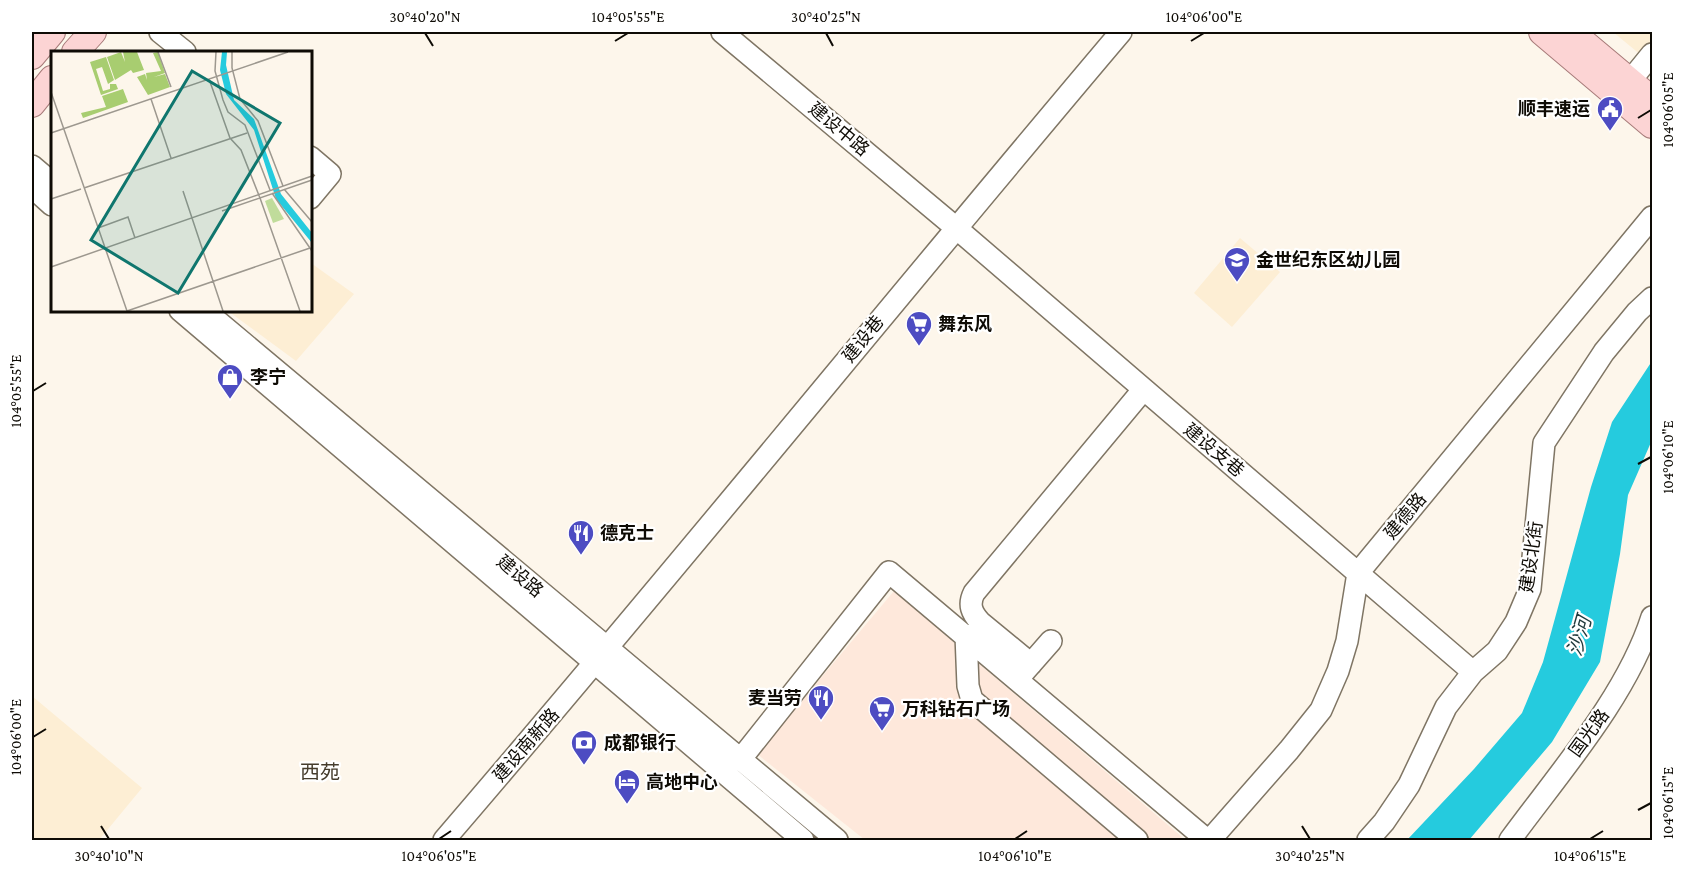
<svg xmlns="http://www.w3.org/2000/svg" width="1684" height="872" viewBox="0 0 1684 872" font-family="'Crimson Pro','Noto Sans SC',serif">
<style>
.commercial{fill:#fee8db}
.built{fill:#fdeed4}
.water{fill:#25cbde}
.lines{fill:none;stroke-linecap:round;stroke-linejoin:round}
.minor-casing{stroke:#7f7564;stroke-width:24}
.major-casing{stroke:#a77b79;stroke-width:28}
.minor{stroke:#fff;stroke-width:21}
.major{stroke:#fcd4d4;stroke-width:26}
.ticks{fill:none;stroke:#0e0b05;stroke-width:2}
.labels{text-anchor:middle;stroke-width:4.5;stroke-linejoin:round;paint-order:stroke}
.poi-label{font-size:18px;font-weight:bold;fill:#0e0b05;stroke:#fff;text-anchor:start}
.street-label{font-size:18px;fill:#0e0b05;stroke:#fff}
.water-label{font-size:20px;font-style:italic;fill:#223b3e;stroke:#fff}
.neighbourhood-label{font-size:20px;fill:#453c2d;stroke:#fff}
.inset-road{fill:none;stroke:#9d988f;stroke-width:1.5}
.view{fill:#0f766e;fill-opacity:0.15;stroke:#0f766e;stroke-width:3}
.inset-edge{fill:none;stroke:#0e0b05;stroke-width:3}
.neatline{fill:none;stroke:#0e0b05;stroke-width:2}
.ticks-label{font-size:15px;text-anchor:middle;fill:#0e0b05}
</style>
<rect width="100%" height="100%" fill="#fdf6eb"/>
<!-- commercial -->
<path class="commercial" d="M 894,591 L 1182,837 L 1179,840 L 865,840 L 757,754 Z"/>
<!-- built -->
<path class="built" d="M 1613,32 L 1652,32 L 1652,65 L 1647,60 Z
M 1240,238 L 1280,272 L 1232,327 L 1194,293 Z
M 311,263 L 354,294 L 296,361 L 228,311 L 310,310 Z
M 32,696 L 142,788 L 99,840 L 32,840 Z"/>
<!-- water -->
<path class="water" d="M 1652,361 L 1652,440 L 1628,495 L 1620,554 L 1600,662 L 1552,742 L 1469,840 L 1407,840 L 1474,769 L 1522,713 L 1543,662 L 1591,487 L 1612,422 Z"/>
<g class="lines">
<!-- minor casing -->
<g class="minor-casing">
<path id="minor" d="M 160,32 L 185,52
M 722,32 L 955,227 L 1473,672
M 1630,81 L 1652,54
M 310,157 L 330,174 L 310,198
M 32,166 L 52,183
M 32,187 L 52,205
M 180,310 L 803,840
M 204,310 L 837,840
M 966,635 L 968,686 L 972,700 L 1137,840
M 1031,664 L 980,622 C 972,613 968,605 974,593 L 1143,390
M 1022,674 L 1051,641
M 740,760 L 889,572 L 1207,840
M 444,840 C 673,574 894,300 1121,32
M 1210,840 L 1289,750 L 1321,710 L 1338,671 L 1347,641 L 1358,573 L 1652,217
M 1368,840 L 1384,822 L 1409,785 L 1446,707 L 1473,672 L 1497,651 L 1516,622 L 1530,589 L 1544,443 L 1604,352 L 1637,312 L 1652,298
M 1510,840 C 1559,773 1627,696 1652,617"/>
</g>
<!-- major casing -->
<g class="major-casing">
<path id="major" d="M 1542,32 L 1652,125
M 1571,32 L 1652,100
M 75,52 L 93,32
M 32,56 L 52,32
M 32,104 L 52,79"/>
</g>
<!-- minor -->
<use href="#minor" class="minor"/>
<!-- major -->
<use href="#major" class="major"/>
</g>
<!-- ticks -->
<path class="ticks" d="M 425,33 L 433,46M 826,33 L 833,46M 615,41 L 628,33M 1191,41 L 1204,33M 1638,118 L 1651,110M 33,391 L 46,383M 1638,464 L 1651,457M 33,737 L 46,729M 1638,810 L 1651,803M 101,826 L 109,839M 1302,826 L 1310,839M 439,839 L 451,831M 1015,839 L 1027,831M 1590,839 L 1603,831"/>
<!-- icons -->
<defs>
<g id="civic-pin" transform="scale(1.35)"><path d="M0 17L-7.5 6A9.5 9.5 0 1 1 7.5 6Z" fill="#4d4cc2" stroke="#fff"/><path d="M-.6-6.5H3V-4.5H.6V-3L4-1V1h2V6H-6V1h2V-1L-.6-3ZM-1.2 2.5V6h2.4V2.5Z" fill="#fff"/></g>
<g id="school-pin" transform="scale(1.35)"><path d="M0 17L-7.5 6A9.5 9.5 0 1 1 7.5 6Z" fill="#4d4cc2" stroke="#fff"/><path d="M0-5L7-2L0 1L-7-2ZM-4 1L0 2.5L4 1V4Q0 6-4 4Z" fill="#fff"/></g>
<g id="supermarket-pin" transform="scale(1.35)"><path d="M0 17L-7.5 6A9.5 9.5 0 1 1 7.5 6Z" fill="#4d4cc2" stroke="#fff"/><path d="M-6-5.5h2.5l.6 2H6L4.5 2H-2.5L-4.4-4H-6ZM-1.5 3.2a1.3 1.3 0 1 0 .1 0ZM3 3.2a1.3 1.3 0 1 0 .1 0Z" fill="#fff"/></g>
<g id="shop-pin" transform="scale(1.35)"><path d="M0 17L-7.5 6A9.5 9.5 0 1 1 7.5 6Z" fill="#4d4cc2" stroke="#fff"/><path d="M-5-2.5h2.3a2.7 3.5 0 0 1 5.4 0H5L5.5 6h-11ZM-1.5-2.5h3a1.5 2.3 0 0 0-3 0Z" fill="#fff"/></g>
<g id="restaurant-pin" transform="scale(1.35)"><path d="M0 17L-7.5 6A9.5 9.5 0 1 1 7.5 6Z" fill="#4d4cc2" stroke="#fff"/><path d="M-5-6h1v4h1v-4h1v4h1v-4h1v5L-1.5 .5V6h-2V.5L-5-1ZM5-6V6H3V1.5H1.5Q1.5-4 5-6Z" fill="#fff"/></g>
<g id="bank-pin" transform="scale(1.35)"><path d="M0 17L-7.5 6A9.5 9.5 0 1 1 7.5 6Z" fill="#4d4cc2" stroke="#fff"/><path d="M-6-4H6V4H-6ZM0-2.3a2.3 2.3 0 1 0 0 4.6a2.3 2.3 0 1 0 0-4.6Z" fill="#fff"/></g>
<g id="hotel-pin" transform="scale(1.35)"><path d="M0 17L-7.5 6A9.5 9.5 0 1 1 7.5 6Z" fill="#4d4cc2" stroke="#fff"/><path d="M-6-4.5h1.5V1H6V5H4.5V3h-9V5H-6ZM-4 0a1.8 1.8 0 1 1 3.6 0ZM.5 0V-2.5h3Q6-2.5 6 0Z" fill="#fff"/></g>
</defs>
<g fill-rule="evenodd">
<use href="#civic-pin" x="1610" y="109"/>
<use href="#school-pin" x="1237" y="260"/>
<use href="#supermarket-pin" x="919" y="324"/>
<use href="#shop-pin" x="230" y="377"/>
<use href="#restaurant-pin" x="581" y="533"/>
<use href="#restaurant-pin" x="821" y="698"/>
<use href="#supermarket-pin" x="882" y="709"/>
<use href="#bank-pin" x="584" y="743"/>
<use href="#hotel-pin" x="627" y="782"/>
</g>
<g class="labels">
<!-- poi labels -->
<g class="poi-label">
<text x="1590" y="115" text-anchor="end">顺丰速运</text>
<text x="1256" y="266">金世纪东区幼儿园</text>
<text x="938" y="330">舞东风</text>
<text x="250" y="383">李宁</text>
<text x="600" y="539">德克士</text>
<text x="802" y="704" text-anchor="end">麦当劳</text>
<text x="902" y="715">万科钻石广场</text>
<text x="604" y="749">成都银行</text>
<text x="646" y="788">高地中心</text>
</g>
<!-- street labels -->
<g class="street-label">
<text transform="translate(839 129) rotate(40)" y="6">建设中路</text>
<text transform="translate(863 339) rotate(-51)" y="6">建设巷</text>
<text transform="translate(1214 450) rotate(40)" y="6">建设支巷</text>
<text transform="translate(1405 516) rotate(-50)" y="6">建德路</text>
<text transform="translate(1531 557) rotate(-82)" y="6">建设北街</text>
<text transform="translate(520 576) rotate(40)" y="6">建设路</text>
<text transform="translate(1589 733) rotate(-54)" y="6">国光路</text>
<text transform="translate(526 745) rotate(-49)" y="6">建设南新路</text>
</g>
<!-- water labels -->
<g class="water-label">
<text transform="translate(1579 636) rotate(-74)" y="7">沙河</text>
</g>
<!-- neighbourhood labels -->
<g class="neighbourhood-label">
<text x="320" y="779">西苑</text>
</g>
</g>
<!-- overview -->
<g transform="translate(51 51)">
<rect width="261" height="261" fill="#fdf6eb"/>
<path d="M 221,147 L 233,168 L 222,172 L 214,150 Z" fill="#c0dc9b"/>
<path d="M 70,1 L 74,11 L 72,1 L 86,1 L 93,19 L 82,22 L 80,19 L 64,29 L 56,6 ZM 107,1 L 114,22 L 103,26 L 114,23 L 119,36 L 97,44 L 86,26 L 94,23 L 96,29 L 95,22 L 110,20 L 102,2 ZM 55,6 L 63,29 L 57,33 L 51,16 L 45,18 L 52,40 L 59,38 L 59,33 L 65,33 L 67,38 L 50,44 L 39,11 ZM 72,38 L 77,51 L 32,67 L 30,62 L 55,56 L 51,45 Z" fill="#a8cd70"/>
<path d="M 171,1 L 176,1 L 175,14 L 183,49 L 203,68 L 230,143 L 261,182 L 261,192 L 225,148 L 203,79 L 175,43 L 169,19 Z" fill="#25cbde"/>
<path class="inset-road" d="M 107,1 L 120,36M 165,1 L 164,20 L 172,49 L 177,61 L 194,74 L 219,139M 181,1 L 181,17 L 189,48 L 207,70 L 232,135M 158,28 L 179,87 L 190,99 L 209,147 L 249,260M 0,41 L 76,260M 100,48 L 120,107M 0,82 L 237,1M 33,137 L 196,82M 233,138 L 261,171M 132,140 L 172,260M 221,142 L 261,200M 0,148 L 30,138M 171,160 L 261,129M 47,177 L 77,166 L 84,187M 0,216 L 261,125M 76,260 L 259,197"/>
<path class="view" d="M 141,20 L 229,72 L 127,242 L 40,189 Z"/>
<rect width="261" height="261" class="inset-edge"/>
</g>
<!-- border -->
<rect width="1684" height="872" fill="none" stroke="#ffffff" stroke-width="66"/>
<rect x="33" y="33" width="1618" height="806" class="neatline"/>
<g class="ticks-label">
<text x="425" y="22">30°40'20"N</text>
<text x="628" y="22">104°05'55"E</text>
<text x="826" y="22">30°40'25"N</text>
<text x="1204" y="22">104°06'00"E</text>
<text transform="translate(1668 110) rotate(-90)" y="5">104°06'05"E</text>
<text transform="translate(16 391) rotate(-90)" y="5">104°05'55"E</text>
<text transform="translate(1668 457) rotate(-90)" y="5">104°06'10"E</text>
<text transform="translate(16 737) rotate(-90)" y="5">104°06'00"E</text>
<text transform="translate(1668 803) rotate(-90)" y="5">104°06'15"E</text>
<text x="109" y="861">30°40'10"N</text>
<text x="439" y="861">104°06'05"E</text>
<text x="1015" y="861">104°06'10"E</text>
<text x="1310" y="861">30°40'25"N</text>
<text x="1590" y="861">104°06'15"E</text>
</g>
</svg>
